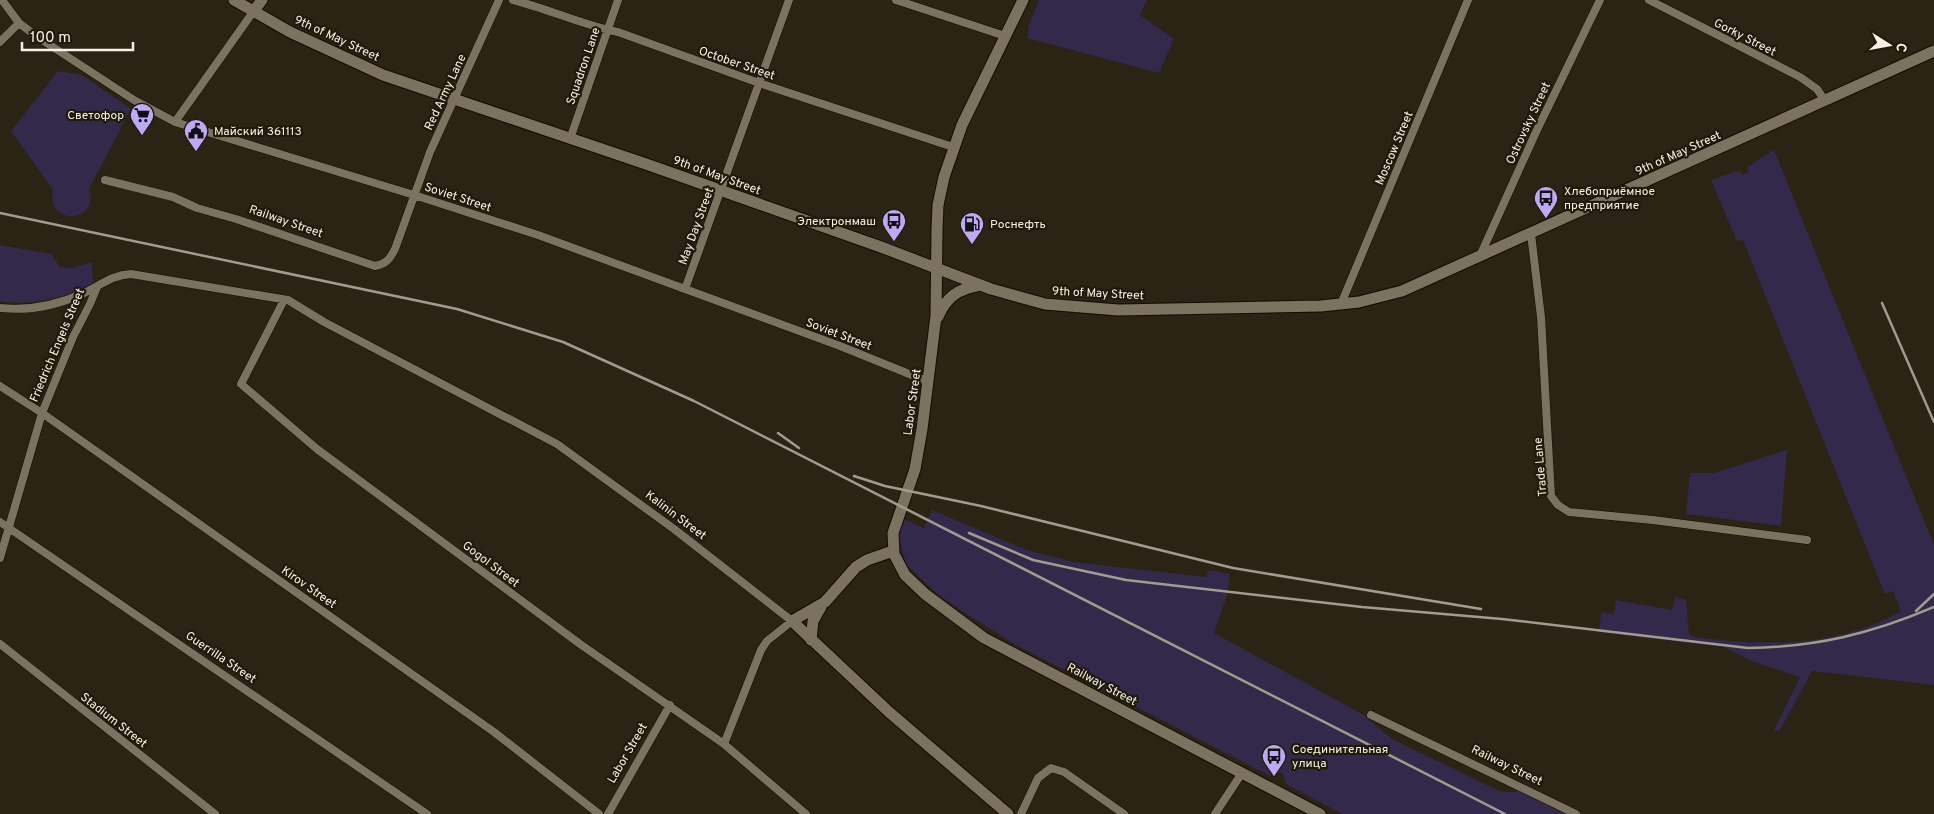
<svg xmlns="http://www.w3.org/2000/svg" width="1934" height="814" viewBox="0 0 1934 814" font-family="Overpass,sans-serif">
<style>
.green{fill:#32294b}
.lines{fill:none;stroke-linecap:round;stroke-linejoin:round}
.street-casing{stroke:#130c01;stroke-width:9}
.secondary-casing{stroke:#130c01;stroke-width:13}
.street{stroke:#7b7260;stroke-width:8}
.secondary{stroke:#7b7260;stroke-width:11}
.rail{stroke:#a29c8f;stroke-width:2.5}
.labels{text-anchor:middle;stroke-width:4.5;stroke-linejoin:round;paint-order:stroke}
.street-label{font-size:12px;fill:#f8f3e9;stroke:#211a0a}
.poi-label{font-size:12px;fill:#f8f3e9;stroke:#211a0a;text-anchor:start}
</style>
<rect width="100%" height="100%" fill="#2b2313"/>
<!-- green -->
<path class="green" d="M 1039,0 L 1147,0 L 1140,15 L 1174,39 L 1159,73 L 1027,38 L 1029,25 Z
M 58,71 L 82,75 L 131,109 L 89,189 C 101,223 45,227 53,190 L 11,131 Z
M 1774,150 L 1934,545 L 1934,685 L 1812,671 L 1779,732 L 1774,730 L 1800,677 L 1754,662 L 1724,647 L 1599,632 L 1601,613 L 1614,614 L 1616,600 L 1672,610 L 1675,597 L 1686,600 L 1689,635 L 1695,637 C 1765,646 1837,648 1901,611 L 1893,591 L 1885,594 L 1743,240 L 1737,241 L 1711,180 L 1740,170 L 1742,175 L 1749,172 L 1747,167 Z
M 0,245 L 51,254 L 60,267 L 71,268 L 92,262 L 93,283 C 63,298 34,306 0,301 Z
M 1787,450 L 1781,526 L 1686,514 L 1690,473 L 1714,473 Z
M 932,510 L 1027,550 L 1074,562 L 1206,577 L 1209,570 L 1230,574 L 1227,596 L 1214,633 L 1364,715 C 1376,725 1385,735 1398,742 L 1502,792 L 1515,792 L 1523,788 L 1576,814 L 1342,814 L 1286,784 L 1282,772 L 1270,776 L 1016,645 L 965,613 L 936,593 L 906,564 L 898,537 L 904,519 L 924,528 Z"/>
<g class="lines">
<!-- street casing -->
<g class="street-casing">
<path id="street" d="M 2,0 L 19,23 L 36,36 L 134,100 L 175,122 L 414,195 L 538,235 L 840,346 L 929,382
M 513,0 C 549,9 582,25 618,32 L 759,83 L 953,147
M 896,0 L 1005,36
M 1649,0 L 1800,77 L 1817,89 L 1825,101
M 0,42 L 19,23
M 175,122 L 253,12
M 570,139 L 618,0
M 105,180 L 173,197 L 197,208 L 236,219 L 375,266 C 386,264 390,259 395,249 L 430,152 L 499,0
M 1531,234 L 1541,317 L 1551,496 L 1558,505 L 1569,512 L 1653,520 L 1807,540
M 1480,256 L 1536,132 L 1600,0
M 685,289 L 789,0
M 284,300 L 241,384 L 317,449 L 580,644 L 724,744 L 806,814
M 1341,304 L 1468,0
M 0,308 C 29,311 58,305 84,293 C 101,285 112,275 131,274 L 288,300 L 324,322 L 557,444 L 674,529 L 792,621 L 767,641 L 761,650 L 724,744
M 0,386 L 42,413 L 494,732 L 599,814
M 0,522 L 427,814
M 0,558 L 42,413 L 73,337 L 90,304 L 97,287
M 0,644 L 215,814
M 1371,715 L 1576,814
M 608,814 L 670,705
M 1021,814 L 1038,778 L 1051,768 L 1064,772 L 1124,814
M 1215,814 L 1242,773"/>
</g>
<!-- secondary casing -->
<g class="secondary-casing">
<path id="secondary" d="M 234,0 L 290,32 L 383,75 L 646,164 L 881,247 L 991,289 L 1045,304 L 1118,310 L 1321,306 L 1359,302 L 1402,291 L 1934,51
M 1023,0 L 962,125 L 944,177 L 938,205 L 937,229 L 936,316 L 922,429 L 915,469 L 893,533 L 894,554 L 905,575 L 925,594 L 984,638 L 1320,814
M 253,12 L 262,0
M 938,317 C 946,297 958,289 980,285
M 893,551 L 867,560 L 856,567 L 825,602 L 792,621 L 889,712 L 1008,814
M 811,640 L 813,621 L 821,607"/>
</g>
<!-- street -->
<use href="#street" class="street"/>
<!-- secondary -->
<use href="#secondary" class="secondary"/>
<!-- rail -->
<path class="rail" d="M 0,213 L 457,309 L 563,342 L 694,401 L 1505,814
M 1882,303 L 1934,422
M 778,433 L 799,448
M 854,476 L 885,486 L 981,506 L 1233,568 L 1481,609
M 969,533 L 1033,560 L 1126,580 L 1362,607 L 1502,619 L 1748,648 C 1816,647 1871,634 1934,607
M 1916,611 L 1934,594"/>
</g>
<!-- icons -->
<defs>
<g id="supermarket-pin" transform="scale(1.25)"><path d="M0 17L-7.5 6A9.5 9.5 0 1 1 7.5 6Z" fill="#bda9f5" stroke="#211a0a"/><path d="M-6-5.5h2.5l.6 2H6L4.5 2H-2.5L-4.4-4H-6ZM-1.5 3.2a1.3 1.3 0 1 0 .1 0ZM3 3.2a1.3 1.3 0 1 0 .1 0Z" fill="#111"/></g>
<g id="civic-pin" transform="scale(1.25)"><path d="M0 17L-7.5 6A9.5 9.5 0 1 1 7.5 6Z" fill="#bda9f5" stroke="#211a0a"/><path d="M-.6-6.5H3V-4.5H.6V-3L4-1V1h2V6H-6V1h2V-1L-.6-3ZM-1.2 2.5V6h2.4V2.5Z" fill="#111"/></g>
<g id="bus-pin" transform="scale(1.25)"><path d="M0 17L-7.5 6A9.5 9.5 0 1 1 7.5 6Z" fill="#bda9f5" stroke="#211a0a"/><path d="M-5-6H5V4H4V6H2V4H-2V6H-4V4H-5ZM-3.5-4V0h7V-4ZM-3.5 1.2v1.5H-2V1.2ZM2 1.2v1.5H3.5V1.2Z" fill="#111"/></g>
<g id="fuel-pin" transform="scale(1.25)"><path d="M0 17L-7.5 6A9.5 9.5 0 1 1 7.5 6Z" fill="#bda9f5" stroke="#211a0a"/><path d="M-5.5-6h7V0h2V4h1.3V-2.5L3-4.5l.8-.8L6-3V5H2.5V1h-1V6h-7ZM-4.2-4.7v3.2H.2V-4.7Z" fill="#111"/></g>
</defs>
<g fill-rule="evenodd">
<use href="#supermarket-pin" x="142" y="115"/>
<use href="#civic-pin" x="196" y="131"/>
<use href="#bus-pin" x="1546" y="198"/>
<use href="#bus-pin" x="894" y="221"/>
<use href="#fuel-pin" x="972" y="224"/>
<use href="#bus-pin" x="1274" y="756"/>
</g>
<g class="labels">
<!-- street labels -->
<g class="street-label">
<text transform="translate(1745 37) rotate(27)" y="4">Gorky Street</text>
<text transform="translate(337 38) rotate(25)" y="4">9th of May Street</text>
<text transform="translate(737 63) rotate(19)" y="4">October Street</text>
<text transform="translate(583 66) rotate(-71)" y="4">Squadron Lane</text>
<text transform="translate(445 92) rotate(-65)" y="4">Red Army Lane</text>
<text transform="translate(1528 123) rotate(-65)" y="4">Ostrovsky Street</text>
<text transform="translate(1394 148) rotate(-67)" y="4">Moscow Street</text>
<text transform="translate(1678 153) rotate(-24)" y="4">9th of May Street</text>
<text transform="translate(717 175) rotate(20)" y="4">9th of May Street</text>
<text transform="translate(458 197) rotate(18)" y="4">Soviet Street</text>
<text transform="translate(286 221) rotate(19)" y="4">Railway Street</text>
<text transform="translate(696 226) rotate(-70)" y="4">May Day Street</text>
<text transform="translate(1098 293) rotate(3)" y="4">9th of May Street</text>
<text transform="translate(839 334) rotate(21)" y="4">Soviet Street</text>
<text transform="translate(57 345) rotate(-67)" y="4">Friedrich Engels Street</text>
<text transform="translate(912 402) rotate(-82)" y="4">Labor Street</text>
<text transform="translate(1540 467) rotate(-95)" y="4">Trade Lane</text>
<text transform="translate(676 515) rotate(37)" y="4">Kalinin Street</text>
<text transform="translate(491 564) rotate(37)" y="4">Gogol Street</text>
<text transform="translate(309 587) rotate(35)" y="4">Kirov Street</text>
<text transform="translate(221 657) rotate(34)" y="4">Guerrilla Street</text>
<text transform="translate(1102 684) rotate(28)" y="4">Railway Street</text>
<text transform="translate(114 720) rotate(38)" y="4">Stadium Street</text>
<text transform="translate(627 753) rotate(-60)" y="4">Labor Street</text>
<text transform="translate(1507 765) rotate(26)" y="4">Railway Street</text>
</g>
<!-- poi labels -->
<g class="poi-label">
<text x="124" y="119" text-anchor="end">Светофор</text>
<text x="214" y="135">Майский 361113</text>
<text x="1564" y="195">Хлебоприёмное<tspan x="1564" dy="14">предприятие</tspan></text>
<text x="876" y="225" text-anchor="end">Электронмаш</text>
<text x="990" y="228">Роснефть</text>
<text x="1292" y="753">Соединительная<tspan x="1292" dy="14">улица</tspan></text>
</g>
</g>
<!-- north arrow -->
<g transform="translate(1889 45) rotate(101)" stroke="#211a0a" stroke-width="4" paint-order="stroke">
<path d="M0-4L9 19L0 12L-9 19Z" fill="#f8f3e9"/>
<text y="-8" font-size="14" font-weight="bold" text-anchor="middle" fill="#f8f3e9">С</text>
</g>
<!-- scale -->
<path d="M22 42v8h111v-8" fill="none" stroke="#f8f3e9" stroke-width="2.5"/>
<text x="30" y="42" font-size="15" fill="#f8f3e9" stroke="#211a0a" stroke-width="4" paint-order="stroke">100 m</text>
</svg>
